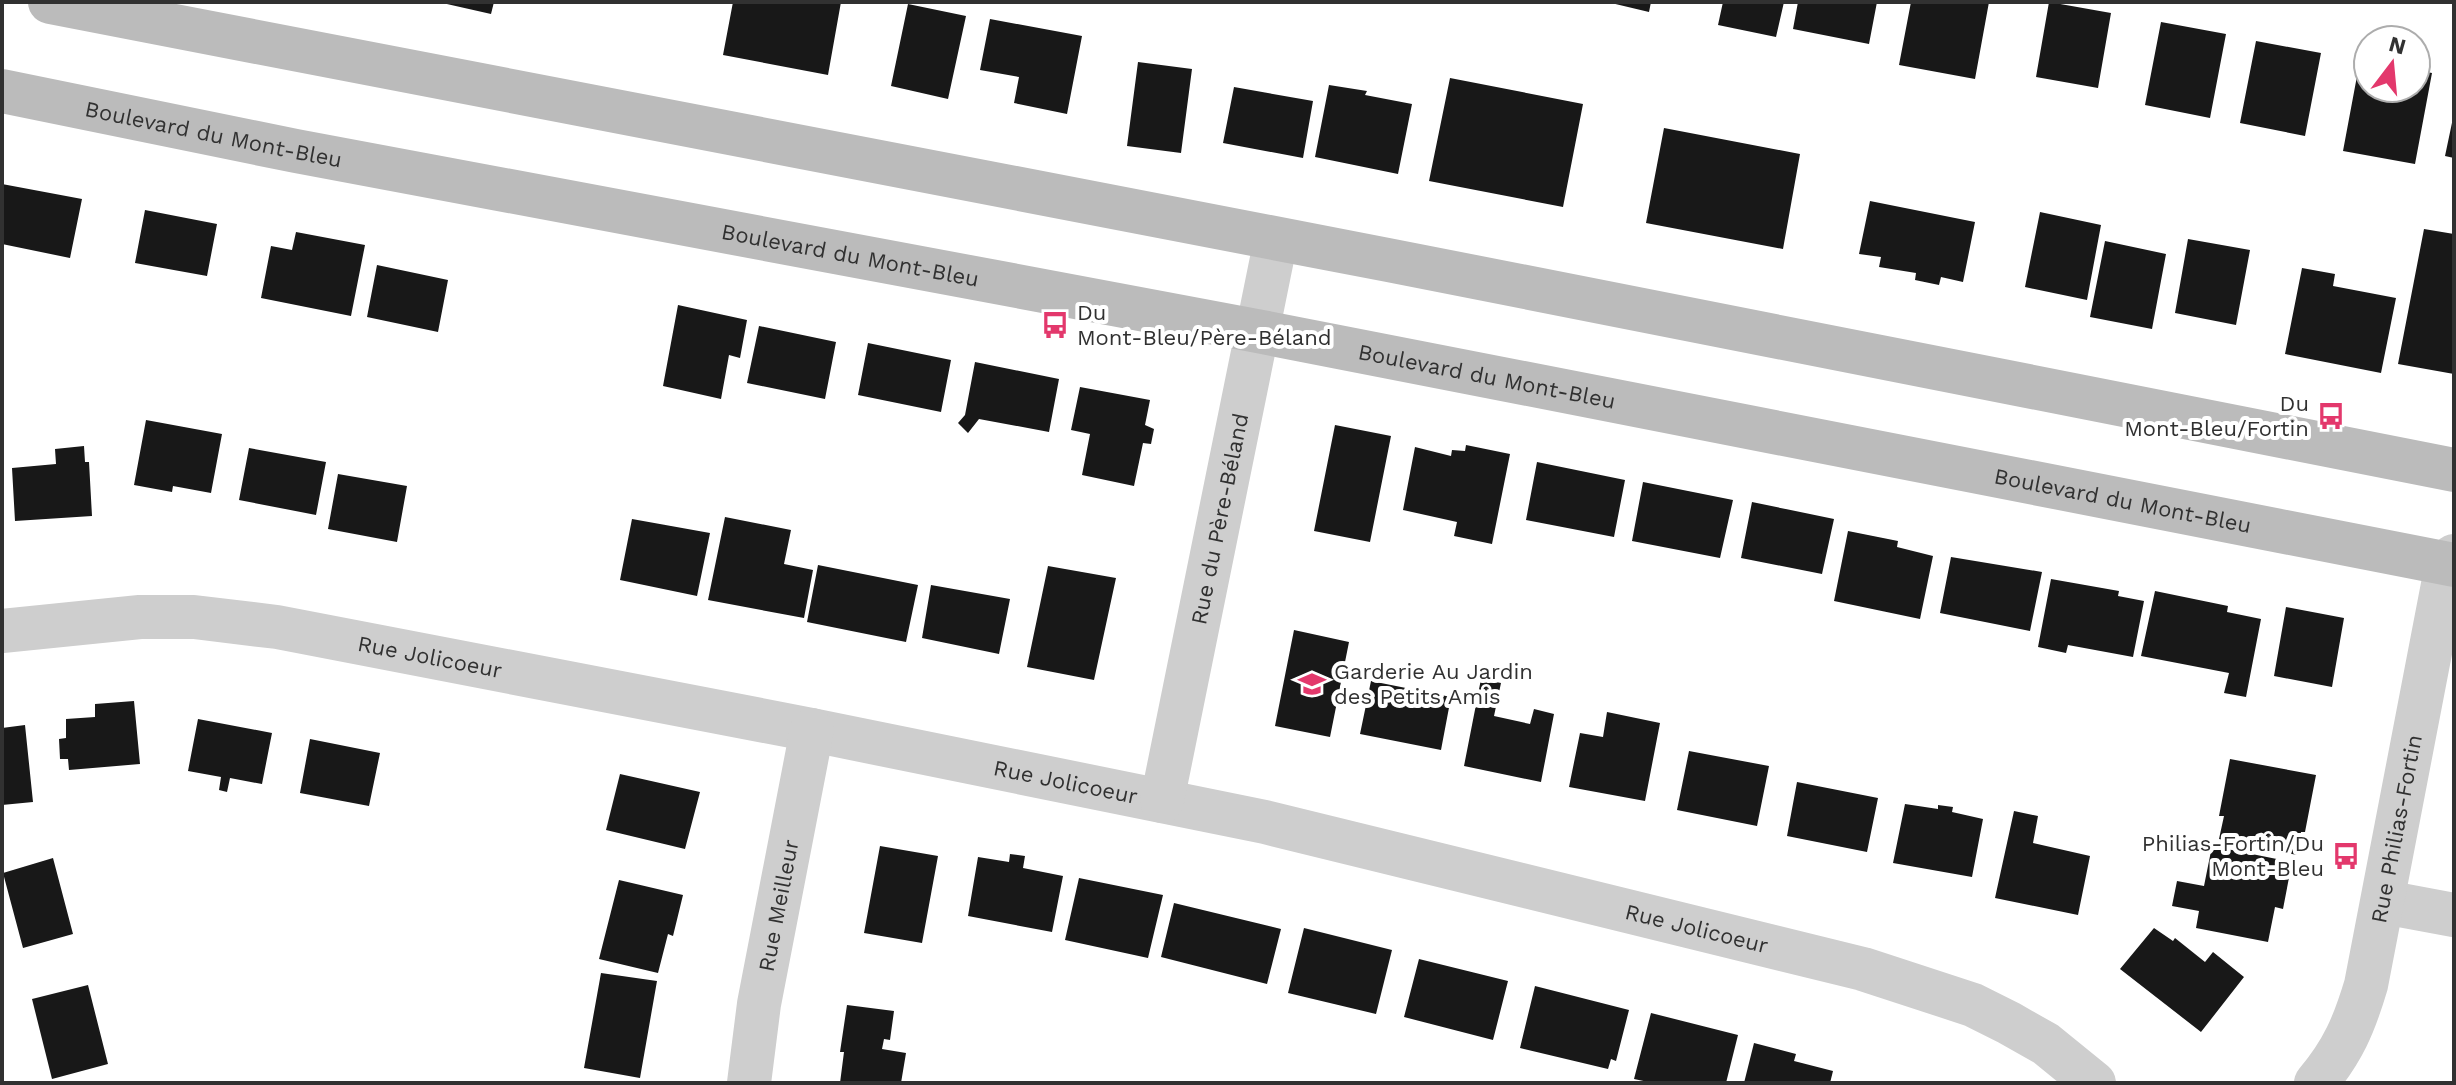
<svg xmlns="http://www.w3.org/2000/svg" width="2456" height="1085" viewBox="0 0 2456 1085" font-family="'Work Sans',sans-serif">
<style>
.building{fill:#181818}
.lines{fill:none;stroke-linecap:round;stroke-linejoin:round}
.street{stroke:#cecece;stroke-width:44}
.secondary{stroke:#bbb;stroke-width:44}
.labels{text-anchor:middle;stroke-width:8;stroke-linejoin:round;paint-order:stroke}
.street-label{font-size:22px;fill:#313131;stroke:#fff}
.poi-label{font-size:22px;fill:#313131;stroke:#fff;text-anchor:start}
</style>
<rect width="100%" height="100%" fill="#fff"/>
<!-- building -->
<path class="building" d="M 438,2 L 494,2 L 491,14 Z
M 733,2 L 841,2 L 828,75 L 723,55 Z
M 1607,2 L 1651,2 L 1649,12 Z
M 1723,2 L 1784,2 L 1776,37 L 1718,25 Z
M 1798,2 L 1877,2 L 1869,44 L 1793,29 Z
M 1911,2 L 1989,2 L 1975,79 L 1899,65 Z
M 2049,2 L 2111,13 L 2098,88 L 2036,77 Z
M 908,4 L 966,16 L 948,99 L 891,86 Z
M 990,19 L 1082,36 L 1067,114 L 1014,103 L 1019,77 L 980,70 Z
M 2161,22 L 2226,34 L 2210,118 L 2145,105 Z
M 2256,41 L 2321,53 L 2305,136 L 2240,123 Z
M 2360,60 L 2368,61 L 2368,88 L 2416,88 L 2416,70 L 2432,73 L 2415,164 L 2343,151 Z
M 1138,62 L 1192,69 L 1181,153 L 1127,146 Z
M 1450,78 L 1583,104 L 1563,207 L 1429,181 Z
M 1329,85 L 1367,91 L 1365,95 L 1412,104 L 1398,174 L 1315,157 Z
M 1234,87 L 1313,101 L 1303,158 L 1223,143 Z
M 2453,118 L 2454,118 L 2454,158 L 2445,156 Z
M 1664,128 L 1800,154 L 1783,249 L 1646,223 Z
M 2,184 L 82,199 L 70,258 L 2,244 Z
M 1870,201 L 1975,222 L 1963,282 L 1941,277 L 1939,285 L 1915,280 L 1916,273 L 1879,267 L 1881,257 L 1859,254 Z
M 145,210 L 217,224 L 207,276 L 135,263 Z
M 2040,212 L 2101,225 L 2087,300 L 2025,287 Z
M 2424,229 L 2454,234 L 2454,374 L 2398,364 Z
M 296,232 L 365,245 L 351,316 L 261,298 L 271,246 L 292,250 Z
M 2188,239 L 2250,250 L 2236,325 L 2175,313 Z
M 2105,241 L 2166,254 L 2152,329 L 2090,317 Z
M 377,265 L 448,280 L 438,332 L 367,317 Z
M 2302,268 L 2335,274 L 2333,286 L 2396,298 L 2381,373 L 2285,354 Z
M 678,305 L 747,320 L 740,358 L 729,355 L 721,399 L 663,386 Z
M 759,326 L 836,342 L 825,399 L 747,383 Z
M 868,343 L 951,360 L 941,412 L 858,395 Z
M 975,362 L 1059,379 L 1049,432 L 979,419 L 968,433 L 958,423 L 965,415 Z
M 1080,387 L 1150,400 L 1145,425 L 1154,429 L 1151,444 L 1143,443 L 1134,486 L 1082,475 L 1090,434 L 1071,430 Z
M 146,420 L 222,434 L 211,493 L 173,486 L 172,492 L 134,485 Z
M 1335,425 L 1391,436 L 1370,542 L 1314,531 Z
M 1466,445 L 1510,454 L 1492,544 L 1454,536 L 1457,522 L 1403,510 L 1415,447 L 1451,456 L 1452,450 L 1465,451 Z
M 84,446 L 85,462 L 89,462 L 92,516 L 15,521 L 12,468 L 56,464 L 55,449 Z
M 249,448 L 326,462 L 316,515 L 239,500 Z
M 1537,462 L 1625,480 L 1614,537 L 1526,520 Z
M 338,474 L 407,486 L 397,542 L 328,529 Z
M 1643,482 L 1733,500 L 1720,558 L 1632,541 Z
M 1752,502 L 1834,519 L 1822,574 L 1741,558 Z
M 725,517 L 791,530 L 784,564 L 813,570 L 804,618 L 708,600 Z
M 632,519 L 710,533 L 697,596 L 620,580 Z
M 1848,531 L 1898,541 L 1897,547 L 1933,556 L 1920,619 L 1834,601 Z
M 1951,557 L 2042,572 L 2030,631 L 1940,613 Z
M 818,565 L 918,585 L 906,642 L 807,622 Z
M 1048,566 L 1116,578 L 1094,680 L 1027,667 Z
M 2051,579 L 2119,591 L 2118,596 L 2144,601 L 2133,657 L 2068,645 L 2066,653 L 2038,647 Z
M 931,585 L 1010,599 L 999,654 L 922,638 Z
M 2155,591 L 2228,606 L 2227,612 L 2261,619 L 2246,697 L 2224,693 L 2229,673 L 2141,656 Z
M 2286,607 L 2344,618 L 2332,687 L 2274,676 Z
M 1294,630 L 1349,642 L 1330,737 L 1275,726 Z
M 1481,679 L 1501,683 L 1494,716 L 1530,724 L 1534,709 L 1554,714 L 1541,782 L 1464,766 Z
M 1371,681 L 1451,697 L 1441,750 L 1360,734 Z
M 134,701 L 140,764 L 69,770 L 68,759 L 60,759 L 59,739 L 66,738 L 66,719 L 95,717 L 95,704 Z
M 1607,712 L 1660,723 L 1645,801 L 1569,787 L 1580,733 L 1603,737 Z
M 198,719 L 272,733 L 262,784 L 230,778 L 227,792 L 219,790 L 221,777 L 188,771 Z
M 25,725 L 33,802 L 2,805 L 2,728 Z
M 310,739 L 380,753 L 369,806 L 300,793 Z
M 1689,751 L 1769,766 L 1757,826 L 1677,810 Z
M 2230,759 L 2316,775 L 2305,832 L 2301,832 L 2297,855 L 2219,839 L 2224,816 L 2219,816 Z
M 620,774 L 700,792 L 685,849 L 606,830 Z
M 1797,782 L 1878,798 L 1867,852 L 1787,836 Z
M 1905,804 L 1938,809 L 1938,805 L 1953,807 L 1952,812 L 1983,819 L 1972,877 L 1893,863 Z
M 2014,811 L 2038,816 L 2033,843 L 2090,856 L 2078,915 L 1995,898 Z
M 880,846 L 938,856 L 922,943 L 864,933 Z
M 2212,846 L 2292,862 L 2283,909 L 2275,907 L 2268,942 L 2196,928 L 2199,911 L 2172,906 L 2177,881 L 2204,886 Z
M 1010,854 L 1025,856 L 1023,868 L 1063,876 L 1052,932 L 968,916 L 978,857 L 1009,862 Z
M 53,858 L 73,934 L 23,948 L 3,873 Z
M 1079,878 L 1163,895 L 1148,958 L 1065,940 Z
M 619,880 L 683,895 L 673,936 L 668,934 L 658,973 L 599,959 Z
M 1174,903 L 1281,929 L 1267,984 L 1161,957 Z
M 1304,928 L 1392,950 L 1376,1014 L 1288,993 Z
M 2154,928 L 2173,941 L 2175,938 L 2205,962 L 2213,952 L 2244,977 L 2201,1032 L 2120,969 Z
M 1419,959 L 1508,981 L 1493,1040 L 1404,1017 Z
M 601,973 L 657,981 L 640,1078 L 584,1068 Z
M 88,985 L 108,1064 L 52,1079 L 32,999 Z
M 1535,986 L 1629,1010 L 1616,1061 L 1611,1059 L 1608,1069 L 1520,1048 Z
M 847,1005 L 894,1011 L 890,1040 L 884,1039 L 882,1049 L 906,1053 L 901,1083 L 840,1083 L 844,1052 L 840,1052 Z
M 1651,1013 L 1738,1035 L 1726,1083 L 1653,1083 L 1634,1079 Z
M 1754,1043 L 1796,1054 L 1794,1061 L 1833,1071 L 1830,1083 L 1744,1083 Z"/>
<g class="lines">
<!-- street -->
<g class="street">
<path id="s1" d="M 2,631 L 140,617 L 194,617 L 277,627 L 812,730 L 1265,822 L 1863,969 L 1973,1005 L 2009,1023 L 2046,1044 L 2094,1083"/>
<path id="s2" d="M 1162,801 L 1276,239"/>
<path d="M 2384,902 L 2454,915"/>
<path id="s3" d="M 749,1083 L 759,1004 L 812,730"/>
<path id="s4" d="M 2316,1083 C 2343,1051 2354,1025 2366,985 L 2447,564 L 2454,556"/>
</g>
<!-- secondary -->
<g class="secondary">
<path d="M 50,2 L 1388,260 L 2454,470"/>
<path id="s5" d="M 2,91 L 296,151 L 1257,331 L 2454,565"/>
</g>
</g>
<!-- icons -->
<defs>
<g id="bus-bare" transform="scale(2.16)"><path d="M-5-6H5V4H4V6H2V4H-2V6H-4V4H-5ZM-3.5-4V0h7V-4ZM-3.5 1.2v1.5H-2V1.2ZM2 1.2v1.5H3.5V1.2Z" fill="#e3386c" stroke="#fff" stroke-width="2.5" paint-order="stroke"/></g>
<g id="school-bare" transform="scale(2.16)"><path d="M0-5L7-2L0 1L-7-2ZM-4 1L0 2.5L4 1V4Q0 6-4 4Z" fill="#e3386c" stroke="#fff" stroke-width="2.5" paint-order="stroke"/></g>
</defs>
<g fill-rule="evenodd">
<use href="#bus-bare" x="1055" y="325"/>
<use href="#bus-bare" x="2331" y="416"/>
<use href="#school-bare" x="1312" y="684"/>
<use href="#bus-bare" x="2346" y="856"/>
</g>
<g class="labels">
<!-- street labels -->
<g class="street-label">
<text dy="8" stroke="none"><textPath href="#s5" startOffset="216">Boulevard du Mont-Bleu</textPath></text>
<text dy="8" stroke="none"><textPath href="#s5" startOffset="864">Boulevard du Mont-Bleu</textPath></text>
<text dy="8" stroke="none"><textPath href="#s5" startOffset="1512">Boulevard du Mont-Bleu</textPath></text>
<text dy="8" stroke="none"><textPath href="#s5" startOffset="2160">Boulevard du Mont-Bleu</textPath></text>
<text dy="8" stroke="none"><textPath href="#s2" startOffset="288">Rue du Père-Béland</textPath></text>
<text dy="8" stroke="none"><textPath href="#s1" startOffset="432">Rue Jolicoeur</textPath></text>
<text dy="8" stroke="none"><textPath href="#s1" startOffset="1080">Rue Jolicoeur</textPath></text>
<text dy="8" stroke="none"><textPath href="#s4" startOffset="270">Rue Philias-Fortin</textPath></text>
<text dy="8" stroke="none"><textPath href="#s3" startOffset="180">Rue Meilleur</textPath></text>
<text dy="8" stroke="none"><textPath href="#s1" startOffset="1728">Rue Jolicoeur</textPath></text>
</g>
<!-- poi labels -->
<g class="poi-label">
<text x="1077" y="320">Du<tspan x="1077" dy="25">Mont-Bleu/Père-Béland</tspan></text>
<text x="2309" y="411" text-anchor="end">Du<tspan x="2309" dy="25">Mont-Bleu/Fortin</tspan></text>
<text x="1334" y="679">Garderie Au Jardin<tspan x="1334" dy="25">des Petits Amis</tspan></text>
<text x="2324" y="851" text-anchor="end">Philias-Fortin/Du<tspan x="2324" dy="25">Mont-Bleu</tspan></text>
</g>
</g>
<!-- border -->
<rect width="2456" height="1085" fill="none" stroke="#313131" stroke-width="8"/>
<!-- north arrow -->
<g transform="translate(2392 64) rotate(16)"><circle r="38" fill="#ffffff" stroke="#adadad" stroke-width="2"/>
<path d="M0-6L14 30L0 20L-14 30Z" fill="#e3386c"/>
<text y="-12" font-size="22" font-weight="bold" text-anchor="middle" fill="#313131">N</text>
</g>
</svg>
